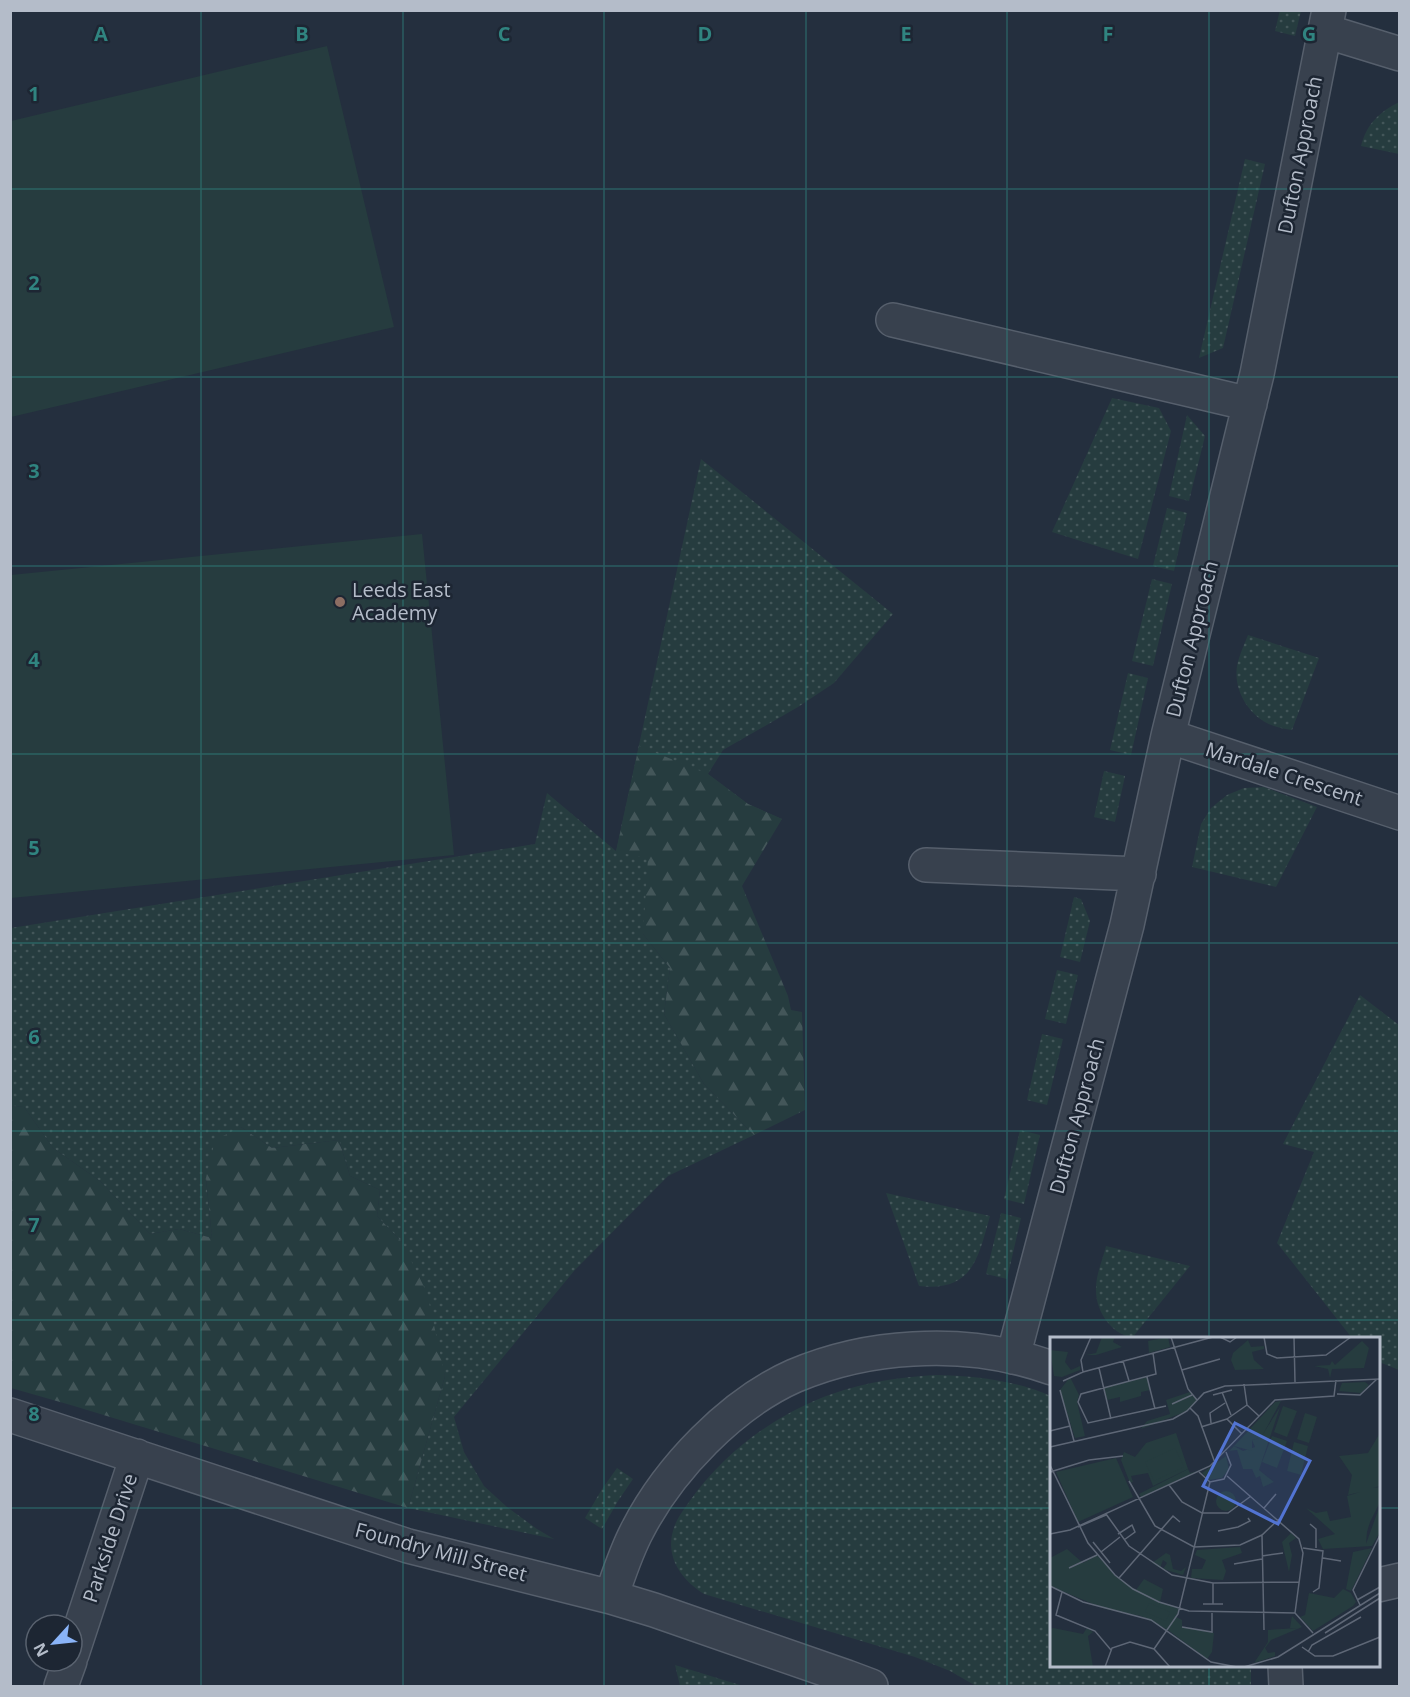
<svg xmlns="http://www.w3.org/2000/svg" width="1410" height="1697" viewBox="0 0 1410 1697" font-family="'Open Sans',sans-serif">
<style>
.grass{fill:url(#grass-dots)}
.forest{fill:url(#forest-firs)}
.pitch{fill:#263c3f}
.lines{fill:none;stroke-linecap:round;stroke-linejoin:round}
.street-casing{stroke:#565f6c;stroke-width:36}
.street{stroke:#38414e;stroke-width:33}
.grid{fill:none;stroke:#308480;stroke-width:1.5;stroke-opacity:0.55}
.education-dot{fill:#8d6e63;stroke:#1d2633;stroke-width:2}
.labels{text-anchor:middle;stroke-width:5;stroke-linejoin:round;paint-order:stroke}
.street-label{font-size:20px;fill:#b4bcc9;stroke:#1d2633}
.poi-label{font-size:20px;fill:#b4bcc9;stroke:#1d2633;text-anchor:start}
.inset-road{fill:none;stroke:#5e6776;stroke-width:1.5}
.view{fill:#5274d3;fill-opacity:0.15;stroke:#5274d3;stroke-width:3}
.inset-edge{fill:none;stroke:#b4bcc9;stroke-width:3}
.grid-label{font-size:20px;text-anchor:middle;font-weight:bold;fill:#308480;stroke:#1d2633;stroke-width:5;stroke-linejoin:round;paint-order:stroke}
</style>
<defs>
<pattern id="grass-dots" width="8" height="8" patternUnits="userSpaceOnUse" patternTransform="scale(1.5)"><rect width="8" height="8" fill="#263c3f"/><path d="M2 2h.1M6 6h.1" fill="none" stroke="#435659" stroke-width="1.8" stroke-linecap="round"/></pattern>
<pattern id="forest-firs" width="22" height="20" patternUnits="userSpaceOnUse" patternTransform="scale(1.5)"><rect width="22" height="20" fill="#263c3f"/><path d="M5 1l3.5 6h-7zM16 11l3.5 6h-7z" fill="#435659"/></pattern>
</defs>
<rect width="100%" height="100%" fill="#242f3e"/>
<!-- grass -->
<path class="grass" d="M 1280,10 L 1301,11 L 1295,36 L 1275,31 Z
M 1399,102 L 1399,154 L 1361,146 C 1367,123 1380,112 1399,102 Z
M 1245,159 L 1265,164 L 1223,348 L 1199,358 Z
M 1112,398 L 1159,408 L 1171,431 L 1138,559 L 1052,532 Z
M 1187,415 L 1205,436 L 1189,501 L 1169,496 Z
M 701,459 L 893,614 L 834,683 L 798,707 L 723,750 L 708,774 L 748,804 L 782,819 L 736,872 L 643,934 L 670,968 L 664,1014 L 704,1084 L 754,1135 L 668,1176 L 574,1271 L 454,1417 L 464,1452 L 484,1486 L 507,1507 L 537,1529 L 554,1539 L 408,1508 L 445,1376 L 402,1242 L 377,1216 L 380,1190 L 350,1176 L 339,1140 L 272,1148 L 241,1127 L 206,1178 L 212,1238 L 179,1229 L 150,1234 L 100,1181 L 53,1148 L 24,1107 L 11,1106 L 11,928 L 535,844 L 547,793 L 616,851 Z
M 1167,508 L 1187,513 L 1174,571 L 1153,566 Z
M 1152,579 L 1172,584 L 1153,666 L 1132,661 Z
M 1248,635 L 1319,658 L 1292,730 C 1286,729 1279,728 1274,726 C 1250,718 1233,691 1237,666 C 1239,656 1244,645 1248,635 Z
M 1128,673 L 1148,678 L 1131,755 L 1110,750 Z
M 1104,771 L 1125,776 L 1115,822 L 1094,817 Z
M 1264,787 L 1317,807 L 1276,887 L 1192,867 L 1201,824 L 1211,808 L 1227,795 L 1244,788 Z
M 1074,897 L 1081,899 L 1090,921 L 1080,962 L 1060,957 Z
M 1057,970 L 1078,975 L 1066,1024 L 1045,1019 Z
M 1360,995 L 1399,1025 L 1399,1370 L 1379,1362 L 1378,1338 L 1352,1338 L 1277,1243 L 1314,1152 L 1283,1144 Z
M 1042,1034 L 1063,1039 L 1047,1105 L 1027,1100 Z
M 1020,1130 L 1040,1135 L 1024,1204 L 1004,1199 Z
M 886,1193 L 990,1216 C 978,1258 973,1292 919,1286 Z
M 1001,1213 L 1021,1218 L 1007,1279 L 986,1274 Z
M 1106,1246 L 1190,1266 L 1132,1338 C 1110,1333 1095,1310 1096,1288 C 1096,1274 1103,1259 1106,1246 Z
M 935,1375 C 975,1376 1014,1380 1051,1396 L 1052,1666 L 1251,1666 L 1251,1686 L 976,1686 L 950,1671 L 915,1657 L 704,1594 C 680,1579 663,1554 675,1525 C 678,1517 684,1509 689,1502 C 711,1471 739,1444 771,1424 C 790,1412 811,1401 832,1394 C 866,1382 900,1377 935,1375 Z
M 617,1468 L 633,1479 L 618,1501 L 602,1529 L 585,1518 L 602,1489 Z
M 675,1665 L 743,1686 L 680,1686 Z"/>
<!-- forest -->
<path class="forest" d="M 639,746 L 708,774 L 748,804 L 782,819 L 742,886 L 788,996 L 791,1010 L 802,1012 L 805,1110 L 754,1135 L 704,1084 L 664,1014 L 670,968 L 643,934 L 648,858 L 616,852 Z
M 10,1106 L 24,1107 L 53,1148 L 100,1181 L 150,1234 L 179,1229 L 212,1238 L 206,1178 L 215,1140 L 241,1127 L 272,1148 L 339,1140 L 350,1176 L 380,1190 L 377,1216 L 402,1242 L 427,1293 L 445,1376 L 408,1508 L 74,1406 L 11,1388 Z"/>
<!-- pitch -->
<path class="pitch" d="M 327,46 L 394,327 L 11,417 L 11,121 Z
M 422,534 L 454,855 L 11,898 L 11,575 Z"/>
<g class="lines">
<!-- street casing -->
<g class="street-casing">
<path id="street" d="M 1325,31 L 1400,54
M 893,320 L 1250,404
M 1168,736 L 1400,813
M 926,865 L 1139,874
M 1013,1357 L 1127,925 L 1168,736 L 1257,374 L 1329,10
M 10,1415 L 408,1546 L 611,1597 L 654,1610 L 847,1677 L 871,1686
M 1378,1585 L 1400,1580
M 611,1597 C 619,1574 626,1551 638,1529 C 669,1469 731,1404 794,1376 C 832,1360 873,1351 913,1349 C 960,1346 1007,1352 1052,1368
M 72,1654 L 137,1456
M 1285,1666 L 1286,1686
M 61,1686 L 70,1661"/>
</g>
<!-- street -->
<use href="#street" class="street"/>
</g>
<!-- grid -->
<path class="grid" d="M 201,10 L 201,1686M 403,10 L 403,1686M 604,10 L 604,1686M 806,10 L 806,1686M 1007,10 L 1007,1686M 1209,10 L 1209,1338M 10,189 L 1400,189M 10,377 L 1400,377M 10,566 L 1400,566M 10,754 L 1400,754M 10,943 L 1400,943M 10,1131 L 1400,1131M 10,1320 L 1400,1320M 10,1508 L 1052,1508M 1378,1508 L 1400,1508M 1209,1666 L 1209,1686"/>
<!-- markers -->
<circle class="education-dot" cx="340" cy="602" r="6"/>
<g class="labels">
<!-- street labels -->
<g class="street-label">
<text transform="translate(1300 155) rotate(-79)" y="7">Dufton Approach</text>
<text transform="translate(1192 639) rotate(-76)" y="7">Dufton Approach</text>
<text transform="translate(1284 774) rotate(18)" y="7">Mardale Crescent</text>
<text transform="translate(1077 1116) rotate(-75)" y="7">Dufton Approach</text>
<text transform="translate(110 1538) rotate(-72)" y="7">Parkside Drive</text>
<text transform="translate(441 1552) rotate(15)" y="7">Foundry Mill Street</text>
</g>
<!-- poi labels -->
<g class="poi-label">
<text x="352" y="597">Leeds East<tspan x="352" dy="23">Academy</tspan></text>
</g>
</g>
<!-- overview -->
<g transform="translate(1050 1337)">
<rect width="330" height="330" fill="#242f3e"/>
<path d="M 52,0 L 65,0 L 63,5 L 72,10 L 46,18 L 36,18 L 46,16 ZM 118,0 L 120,10 L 99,16 L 98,4 ZM 198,3 L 201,10 L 214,9 L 214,12 L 202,15 L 204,23 L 214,32 L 185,33 L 181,23 L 183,16 ZM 312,4 L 319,11 L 314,31 L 282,32 L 280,41 L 278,32 L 264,29 L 280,28 L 282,24 L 285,28 ZM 0,13 L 18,15 L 15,25 L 21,33 L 30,29 L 30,33 L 12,40 L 4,39 ZM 315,45 L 319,48 L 311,56 L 289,54 L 292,46 ZM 140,55 L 147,63 L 137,74 L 91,92 L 97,84 L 120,77 L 116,63 ZM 230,70 L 209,133 L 224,145 L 213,150 L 210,139 L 206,141 L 202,132 L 193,132 L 187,113 L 179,114 L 184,109 L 193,114 L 205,110 L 202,103 L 211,100 ZM 176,119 L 179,132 L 172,141 L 159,143 L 152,136 ZM 138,132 L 140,136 L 148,134 L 91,160 L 89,157 ZM166 164a10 10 0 1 1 20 0a10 10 0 1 1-20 0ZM 241,196 L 246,201 L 239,206 L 242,218 L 239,235 L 232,205 ZM 190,210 L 192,216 L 172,223 L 176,234 L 173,243 L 141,241 L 142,232 L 152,232 L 156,223 L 145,218 L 147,213 ZM 116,216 L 120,218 L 123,232 L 131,234 L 136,230 L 133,238 L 113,232 L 117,226 L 113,223 L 110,231 L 102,226 ZM 242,279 L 252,290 L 221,303 L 215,311 L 218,316 L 225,315 L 225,319 L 204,326 L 218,305 L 218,293 L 248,291 L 240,291 Z" fill="#263c3f"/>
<path d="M 231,64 L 211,101 L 202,103 L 202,114 L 184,109 L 225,65 Z" fill="#263c3f"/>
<path d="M 3,291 L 33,297 L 37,291 L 43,295 L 38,299 L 43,330 L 0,330 L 0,292 Z" fill="#263c3f"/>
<path d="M 20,40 L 29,58 L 27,65 L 35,99 L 25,101 L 10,53 ZM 97,40 L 100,53 L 91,55 L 91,59 L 70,65 L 70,60 L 57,63 L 54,51 ZM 126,96 L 138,132 L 103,149 L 98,136 L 81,139 L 83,145 L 80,146 L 71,123 L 74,115 L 85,120 L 96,106 ZM 330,96 L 330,149 L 323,151 L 330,150 L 330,165 L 320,185 L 317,195 L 316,207 L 330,168 L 330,195 L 322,209 L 273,212 L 268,202 L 285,197 L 256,171 L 266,176 L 277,174 L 280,184 L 301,180 L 297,159 L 310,155 L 298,158 L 302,138 L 289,119 L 318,116 ZM 66,121 L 83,160 L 28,185 L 6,135 ZM 322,211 L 301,254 L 296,252 L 303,215 ZM 17,212 L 33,226 L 47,218 L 65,238 L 86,253 L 94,242 L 113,252 L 110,265 L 129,272 L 126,280 L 132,283 L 132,290 L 164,296 L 162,315 L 157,322 L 118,293 L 91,279 L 55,272 L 0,249 L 0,221 ZM 293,252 L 301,256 L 306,265 L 303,269 L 263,294 L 250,280 L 255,278 L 259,256 L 284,261 Z" fill="#263c3f"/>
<path d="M 233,69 L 247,74 L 237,100 L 224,95 ZM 255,76 L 267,80 L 259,106 L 247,102 ZM 222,99 L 237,104 L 227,131 L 212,125 ZM 244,105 L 258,109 L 251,138 L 237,134 ZM 125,111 L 134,130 L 104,144 L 95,125 ZM 99,266 L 120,275 L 116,284 L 95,275 Z" fill="#263c3f"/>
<path class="inset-road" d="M 121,0 L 138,52 L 147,63M 170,0 L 180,5 L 187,0M 214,0 L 217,17 L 227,21 L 276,18 L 301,0M 244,0 L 245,45M 103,16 L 106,37 L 31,57 L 28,65 L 38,86 L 116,69M 73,24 L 79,44M 49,31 L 61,82M 132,33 L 170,22M 33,35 L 31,23 L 41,0M 97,40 L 105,72M 13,44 L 33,35 L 163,0M 194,47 L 197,68 L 209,79M 10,53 L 24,104M 172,55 L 181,78M 287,57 L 310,58 L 327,42M 163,58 L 182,53M 122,67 L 142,58M 140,71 L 148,79 L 165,126M 161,86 L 160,76 L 175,66M 151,90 L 177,82M 0,94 L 20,89M 192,97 L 177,82 L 197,68M 0,110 L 123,82 L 137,74 L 154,56 L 175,49 L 330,42M 0,128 L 38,206 L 65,238 L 83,252 L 109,265 L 139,274 L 245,276 L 263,296M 0,135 L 39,123 L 73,119M 149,135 L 160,145 L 174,142 L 181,128 L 176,115M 177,139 L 249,202 L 253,216 L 245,276M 79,144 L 105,189 L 144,210 L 190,208 L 212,198 L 229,182M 119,148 L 132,165 L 152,176 L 178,176 L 201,159M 214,171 L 226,157M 56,177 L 79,209 L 122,238 L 163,246 L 249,245M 260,187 L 266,192 L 266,211M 28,190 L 56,178M 168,194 L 188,190 L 200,184 L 198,181M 0,197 L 20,193 L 160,129 L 225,63 L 284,59 L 286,43M 68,197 L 82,188 L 85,195 L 74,203M 212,198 L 214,293M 43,205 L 60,226M 253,211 L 273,214 L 269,251 L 263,255M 51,215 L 70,200M 212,219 L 233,216M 273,221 L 291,224M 184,227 L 212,222M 19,231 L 47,218M 69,241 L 123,179 L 130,185M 163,246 L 163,267M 0,249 L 33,265 L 101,283 L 161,325 L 187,330M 12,255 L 6,278 L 45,294 L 61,313M 307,263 L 330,250M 153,267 L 173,267M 310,268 L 303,253 L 330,198M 132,290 L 162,295 L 162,276M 275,296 L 330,261M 252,310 L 265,319 L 283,319 L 330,300M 104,312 L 128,277 L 160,145M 258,315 L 262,308 L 311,280M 55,330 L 62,311 L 80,305 L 104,312 L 120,330M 194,330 L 228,320 L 330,256"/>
<path class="view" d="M 185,86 L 260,124 L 228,187 L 153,149 Z"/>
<rect width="330" height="330" class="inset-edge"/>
</g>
<g class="grid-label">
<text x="101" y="41">A</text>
<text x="302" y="41">B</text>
<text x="504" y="41">C</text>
<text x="705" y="41">D</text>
<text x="906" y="41">E</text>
<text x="1108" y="41">F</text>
<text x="1309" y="41">G</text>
<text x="34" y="101">1</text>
<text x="34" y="290">2</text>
<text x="34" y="478">3</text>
<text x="34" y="667">4</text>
<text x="34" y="855">5</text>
<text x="34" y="1044">6</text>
<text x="34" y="1232">7</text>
<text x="34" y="1421">8</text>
</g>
<!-- border -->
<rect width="1410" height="1697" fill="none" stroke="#b4bcc9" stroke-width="24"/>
<!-- north arrow -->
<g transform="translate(54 1643) rotate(243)"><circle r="28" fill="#1d2633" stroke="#59626f" stroke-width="1.5"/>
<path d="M0-4.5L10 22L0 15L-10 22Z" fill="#8ab4f8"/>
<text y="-9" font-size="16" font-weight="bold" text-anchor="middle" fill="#b4bcc9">N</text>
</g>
</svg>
